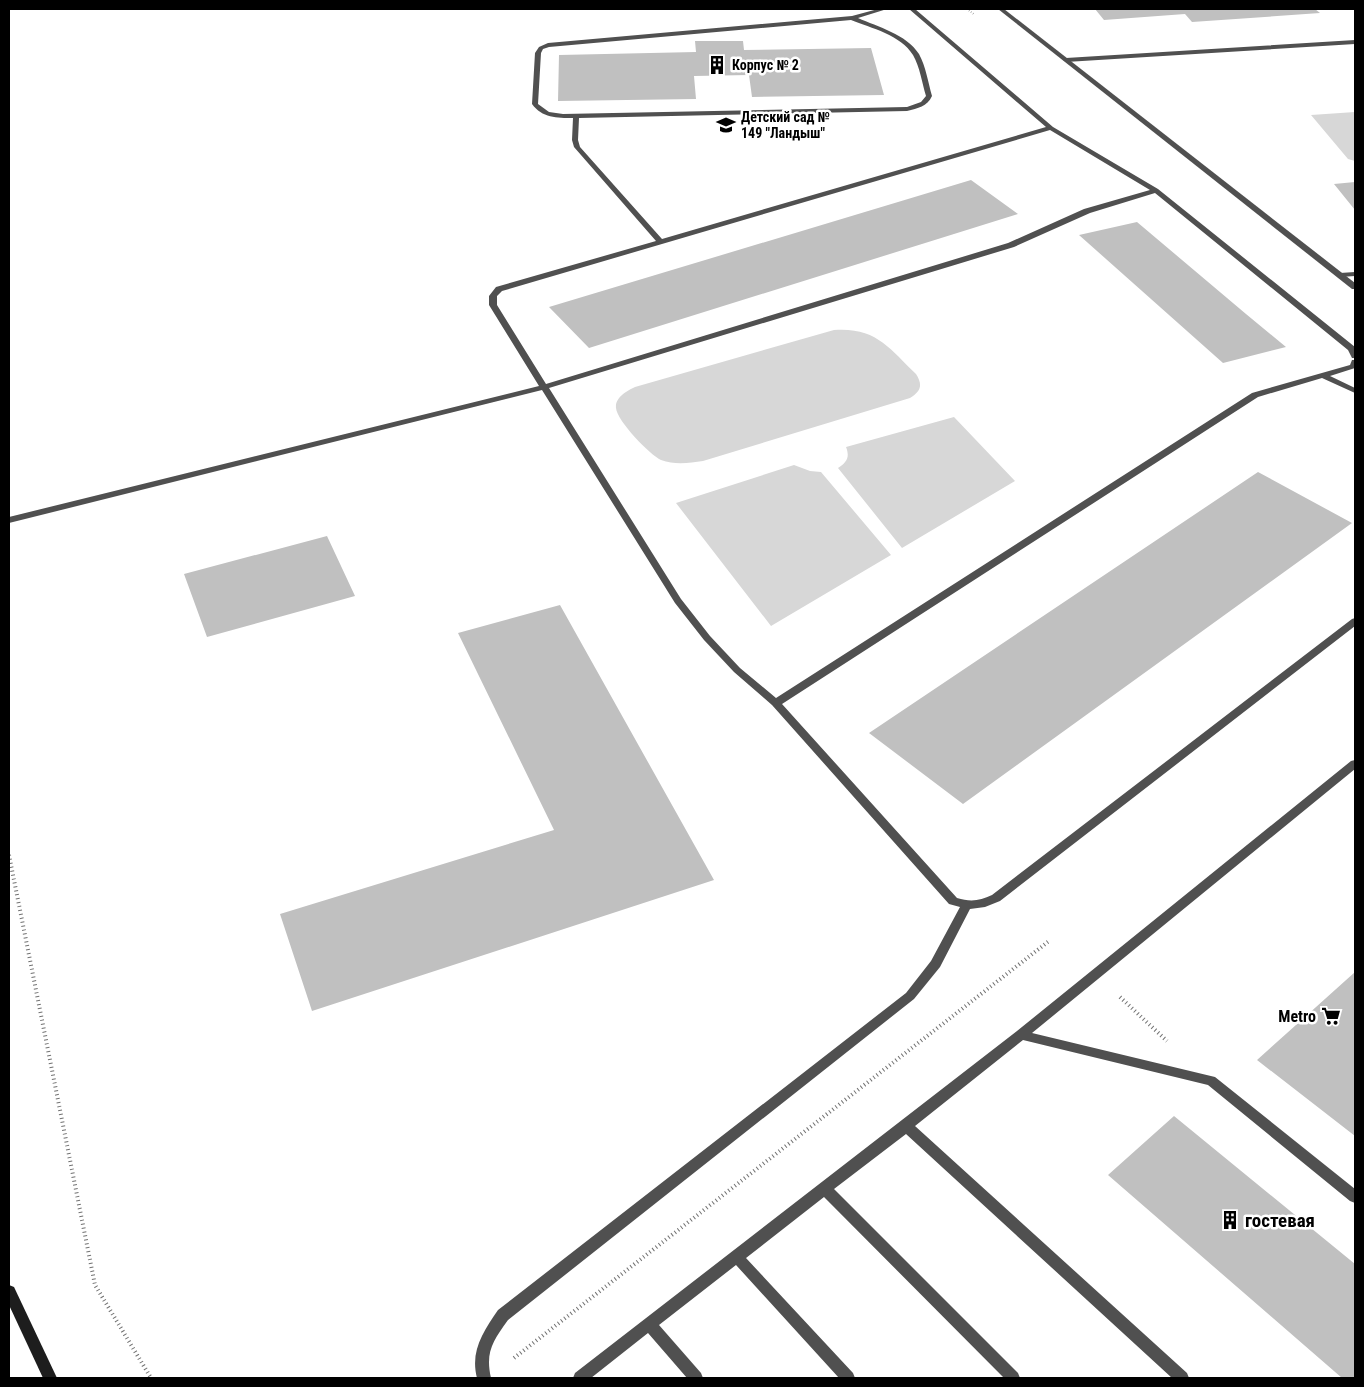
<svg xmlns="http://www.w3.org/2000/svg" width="1364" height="1387" viewBox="0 0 1364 1387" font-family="'Roboto Condensed',sans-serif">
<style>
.green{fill:#d7d7d7}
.building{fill:#c0c0c0}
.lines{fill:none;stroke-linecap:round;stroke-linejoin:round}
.path-far1{stroke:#727272;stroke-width:2;stroke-dasharray:0.5 2;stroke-linecap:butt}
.path{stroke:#727272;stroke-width:4;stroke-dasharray:1 3;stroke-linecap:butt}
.service{fill:#505050;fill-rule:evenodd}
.minor{fill:#505050;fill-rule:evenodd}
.secondary{fill:#1d1d1d;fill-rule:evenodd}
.labels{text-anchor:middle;stroke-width:5;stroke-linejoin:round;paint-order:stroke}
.far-poi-label{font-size:14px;font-weight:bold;fill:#000;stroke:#fff;text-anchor:start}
.poi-label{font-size:16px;font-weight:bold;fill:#000;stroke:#fff;text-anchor:end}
.near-poi-label{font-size:19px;font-weight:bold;fill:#000;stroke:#fff;text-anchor:start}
</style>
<rect width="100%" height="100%" fill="#fff"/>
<!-- green -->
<path class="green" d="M 1355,112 L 1355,161 L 1348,159 L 1311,115 Z
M 834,330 C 876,327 889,348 916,374 C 923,385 921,391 910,398 L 703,461 C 689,463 675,465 661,460 C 650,455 617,421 616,408 C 615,397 627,391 635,387 Z
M 954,417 L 1015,481 L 902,548 L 838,468 C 847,462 850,457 846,447 Z
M 794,465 L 810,471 L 821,472 L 891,555 L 771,626 L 676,503 Z"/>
<!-- building -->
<path class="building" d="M 1095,9 L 1315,9 L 1320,13 L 1192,22 L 1185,14 L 1104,20 Z
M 695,41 L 743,41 L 744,50 L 871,48 L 884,95 L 752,97 L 749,75 L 694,76 L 696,99 L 558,101 L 559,55 L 696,52 Z
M 971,180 L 1018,214 L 589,348 L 549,307 Z
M 1355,182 L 1355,210 L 1334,184 Z
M 1137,222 L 1246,314 L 1286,347 L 1223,363 L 1079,235 Z
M 1258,472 L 1352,523 L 963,804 L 869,733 Z
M 327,536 L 355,596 L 207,637 L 184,574 Z
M 560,605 L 714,880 L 312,1011 L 280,914 L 554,830 L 458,633 Z
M 1355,972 L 1355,1136 L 1257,1060 Z
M 1174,1116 L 1355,1264 L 1355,1378 L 1342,1378 L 1108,1175 Z"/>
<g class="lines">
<!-- path-far1 -->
<path class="path-far1" d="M 967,9 L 975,15"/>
<!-- path -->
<path class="path" d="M 9,855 L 95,1285 L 151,1378
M 1120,997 L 1167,1041
M 514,1358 L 1049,941"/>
<!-- service -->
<path class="service" d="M 878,9 L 887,9 L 858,18 C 878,27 906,34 919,54 C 926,67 928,82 932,96 C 927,107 918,108 907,111 L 579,118 L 578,140 L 580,147 L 662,239 L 1046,127 L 909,9 L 915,9 L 1053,127 L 1158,189 L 1355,347 L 1355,358 L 1352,358 L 1348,350 L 1155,193 L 1090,213 L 1014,247 L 549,388 L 681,599 L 710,636 L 740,668 L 776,698 L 1252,393 L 1350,365 L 1352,360 L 1355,360 L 1355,368 L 1330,376 L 1355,388 L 1355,393 L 1322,378 L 1258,397 L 782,704 L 957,898 C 970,902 980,901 992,895 L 1352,619 L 1355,618 L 1355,626 L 1000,901 L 985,907 L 970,909 L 940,967 L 914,999 L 508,1320 C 493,1341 485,1352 491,1378 L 477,1378 C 470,1351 483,1332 498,1310 L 906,993 L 931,961 L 960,907 L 949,904 L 772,705 L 734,672 L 704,640 L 675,603 L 542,390 L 9,523 L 9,517 L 539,386 L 489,305 L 489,296 L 496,287 L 656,241 L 574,147 L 572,140 L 573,118 C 557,118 542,118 532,104 L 535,53 L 539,47 L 548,43 L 852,16 ZM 851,20 C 871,28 901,35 913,55 C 920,67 922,83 926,96 L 921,102 L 907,107 L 563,114 L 549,112 L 538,104 L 541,53 L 543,49 L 549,47 ZM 1050,130 L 1150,190 L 1084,209 L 1008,243 L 546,384 L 497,305 L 497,296 L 502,291 Z
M 1355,40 L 1355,44 L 1066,62 L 1063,60 L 1066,58 Z
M 1355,272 L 1355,276 L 1340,277 L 1336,275 L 1340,273 Z
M 1355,760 L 1355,769 L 1032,1033 L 1215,1077 L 1355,1189 L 1355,1203 L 1350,1201 L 1208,1085 L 1023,1040 L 915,1126 L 1187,1373 L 1189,1378 L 1172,1378 L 906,1134 L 834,1189 L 1018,1373 L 1020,1378 L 1004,1378 L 824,1197 L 746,1258 L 853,1373 L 855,1378 L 839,1378 L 736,1265 L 659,1325 L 701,1373 L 703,1378 L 687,1378 L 648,1333 L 591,1378 L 573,1378 L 575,1373 L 1017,1031 L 1351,761 Z"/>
<!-- minor -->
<path class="minor" d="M 998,9 L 1004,9 L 1355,283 L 1355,289 L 1352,289 Z"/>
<!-- secondary -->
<path class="secondary" d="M 9,1285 L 14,1287 L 57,1378 L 43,1378 L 9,1305 Z"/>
</g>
<!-- icons -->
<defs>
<g id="building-bare" transform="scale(1.5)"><path d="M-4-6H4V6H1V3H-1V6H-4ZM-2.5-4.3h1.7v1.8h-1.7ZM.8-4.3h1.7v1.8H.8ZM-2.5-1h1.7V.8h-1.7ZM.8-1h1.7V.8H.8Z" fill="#000" stroke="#fff" stroke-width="2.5" paint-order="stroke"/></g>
<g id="school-bare" transform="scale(1.5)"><path d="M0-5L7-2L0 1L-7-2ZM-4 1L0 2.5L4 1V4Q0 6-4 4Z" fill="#000" stroke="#fff" stroke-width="2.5" paint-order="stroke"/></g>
<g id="supermarket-bare" transform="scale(1.5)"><path d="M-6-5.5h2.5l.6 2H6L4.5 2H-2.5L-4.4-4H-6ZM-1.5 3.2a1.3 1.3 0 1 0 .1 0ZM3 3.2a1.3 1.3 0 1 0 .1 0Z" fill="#000" stroke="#fff" stroke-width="2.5" paint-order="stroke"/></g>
</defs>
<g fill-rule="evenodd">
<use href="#building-bare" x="717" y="65"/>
<use href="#school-bare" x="726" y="125"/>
<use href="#supermarket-bare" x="1331" y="1016"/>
<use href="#building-bare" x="1230" y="1220"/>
</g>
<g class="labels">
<!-- far-poi labels -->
<g class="far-poi-label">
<text x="732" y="70">Корпус № 2</text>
<text x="741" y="122">Детский сад №<tspan x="741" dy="16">149 "Ландыш"</tspan></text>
</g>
<!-- poi labels -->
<g class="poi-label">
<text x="1316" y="1022">Metro</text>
</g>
<!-- near-poi labels -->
<g class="near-poi-label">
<text x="1245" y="1227">гостевая</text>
</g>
</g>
<!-- border -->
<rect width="1364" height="1387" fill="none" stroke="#000000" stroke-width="20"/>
</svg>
